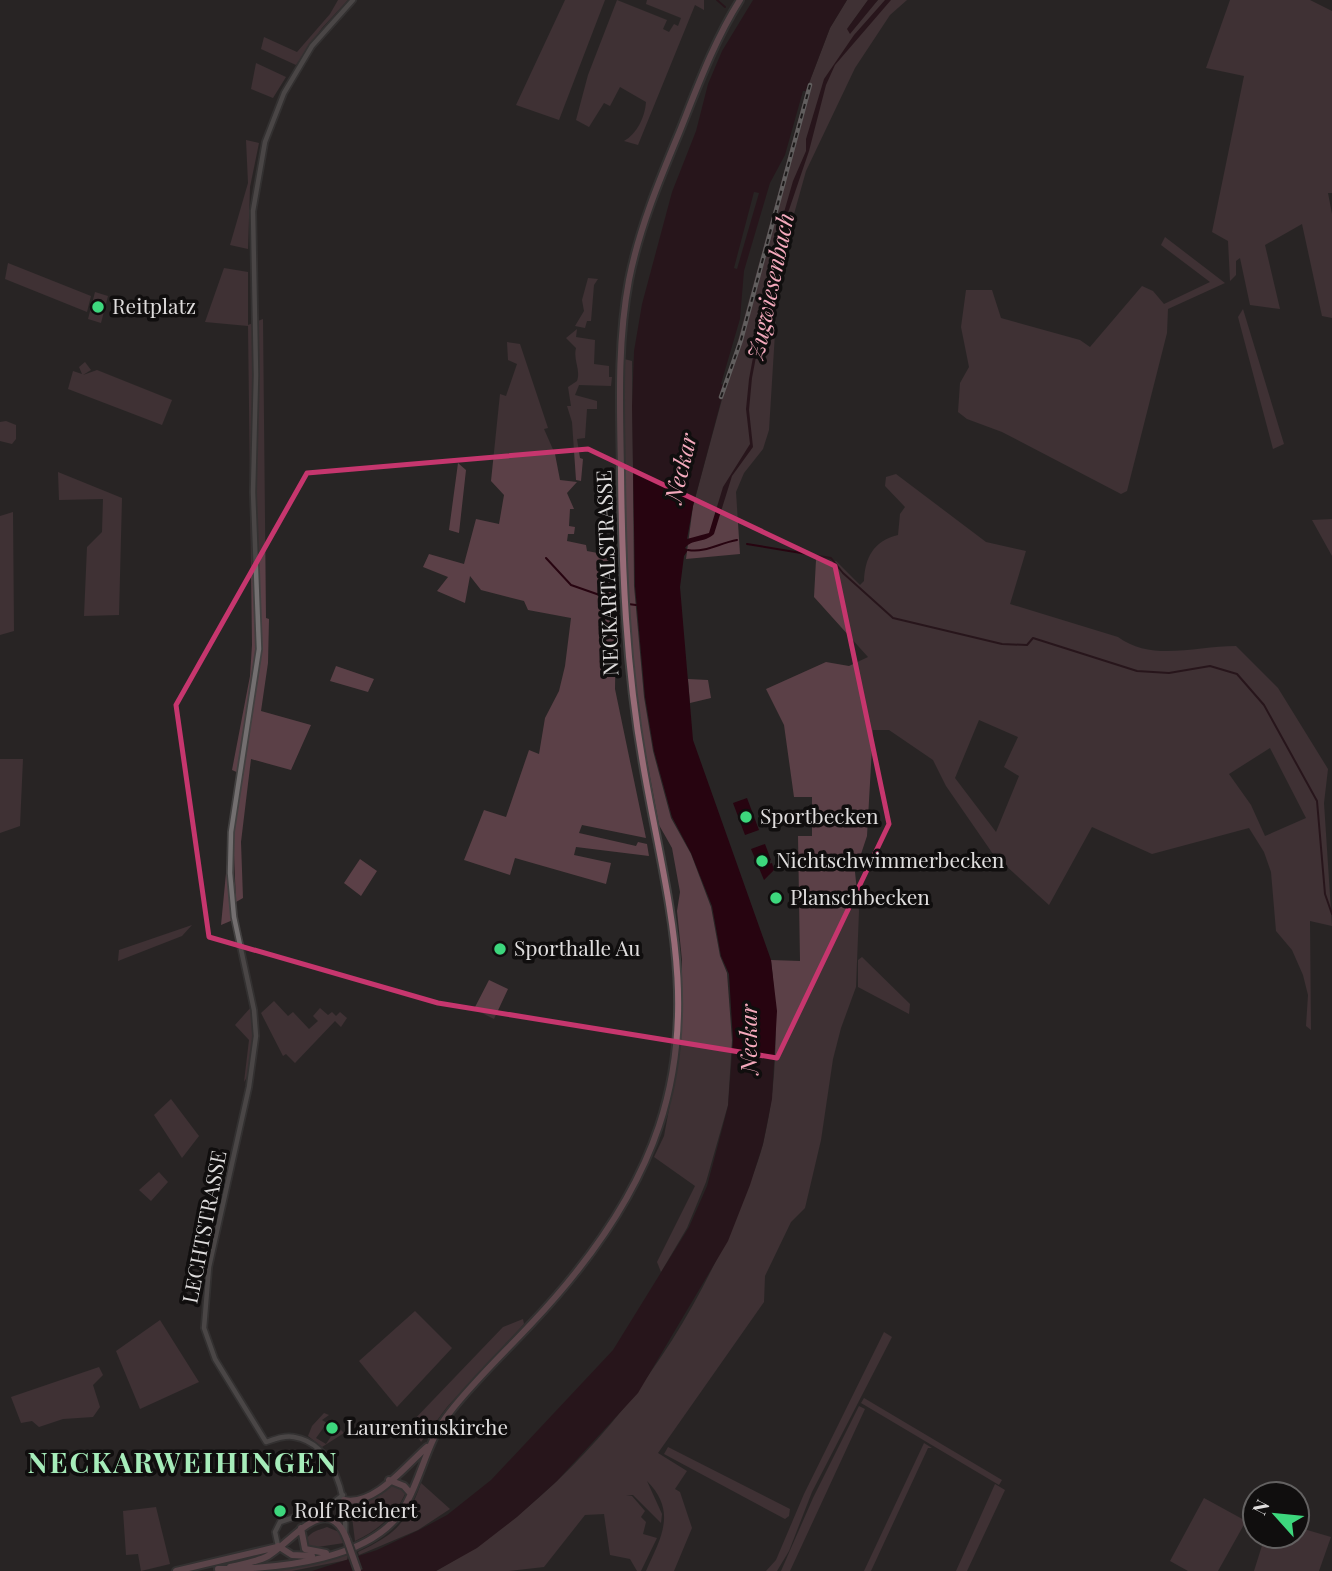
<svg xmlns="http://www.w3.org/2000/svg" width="1332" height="1571" viewBox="0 0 1332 1571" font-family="'Playfair Display',serif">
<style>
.green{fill:#5b4047;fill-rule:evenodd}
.water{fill:#270410;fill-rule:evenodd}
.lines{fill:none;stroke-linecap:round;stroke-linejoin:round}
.stream{stroke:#270410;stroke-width:2}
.minor-casing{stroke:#424040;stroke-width:8}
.major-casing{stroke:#424040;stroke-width:10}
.minor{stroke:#736f70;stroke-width:4.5}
.major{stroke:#986b77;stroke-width:6}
.rail-casing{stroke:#a6a4a4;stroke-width:4.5}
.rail{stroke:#100e0e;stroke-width:2;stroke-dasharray:5;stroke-linecap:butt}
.major-bridge-casing{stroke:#424040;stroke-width:10;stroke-linecap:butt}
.major-bridge{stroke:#986b77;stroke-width:6}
.marked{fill:none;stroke:#c6366e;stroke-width:5;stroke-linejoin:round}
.poi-dot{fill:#3dd77d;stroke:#100e0e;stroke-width:2.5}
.labels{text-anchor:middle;stroke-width:7;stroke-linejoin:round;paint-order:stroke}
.poi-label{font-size:21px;fill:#dfdddd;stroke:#100e0e;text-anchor:start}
.street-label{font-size:21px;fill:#dfdddd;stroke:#100e0e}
.water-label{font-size:23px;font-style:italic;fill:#f5aabd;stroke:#100e0e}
.district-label{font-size:28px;font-weight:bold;letter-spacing:2px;fill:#a6edba;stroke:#100e0e}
</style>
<rect width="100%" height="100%" fill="#282525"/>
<!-- green -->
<path class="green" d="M 338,0 L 348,0 L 322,28 L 296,65 L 261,49 L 264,37 L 297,52 L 330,14 Z
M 565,0 L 605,0 L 559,120 L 516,105 Z
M 617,0 L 667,20 L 663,29 L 669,32 L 674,24 L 678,26 L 681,18 L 646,4 L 647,0 L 704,0 L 704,10 L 695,5 L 638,145 L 624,141 C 637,134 645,117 646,102 L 620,87 L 610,106 L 604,103 L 589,127 L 576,120 L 588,75 Z
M 847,0 L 868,0 L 847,29 L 878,0 L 907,0 L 890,15 L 855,68 L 806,171 L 779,268 L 769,430 L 763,449 L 744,473 L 736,492 L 740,554 L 686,559 L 693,506 L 806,91 L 830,28 Z
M 1230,0 L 1310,0 L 1332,11 L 1332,193 L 1328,193 L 1332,214 L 1332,318 L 1322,316 L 1302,224 L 1265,245 L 1280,309 L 1250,305 L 1240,258 L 1236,261 L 1236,275 L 1230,281 L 1228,241 L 1212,232 L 1244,76 L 1206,68 Z
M 256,63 L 286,77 L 273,98 L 251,89 Z
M 246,140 L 259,143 L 250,187 L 248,249 L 230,245 L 248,183 Z
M 1165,237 L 1225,283 L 1168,309 L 1167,333 L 1127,491 L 1121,494 L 1002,432 L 967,419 L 958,412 L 960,383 L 969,367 L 961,327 L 966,290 L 992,290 L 1001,318 L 1080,340 L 1090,347 L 1142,286 L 1153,291 L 1164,304 L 1210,282 L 1161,245 Z
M 8,263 L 91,296 L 87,312 L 5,279 Z
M 224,268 L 248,272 L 248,325 L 263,319 L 266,618 L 269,619 L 268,663 L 261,711 L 311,725 L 291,770 L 251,759 L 241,842 L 243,898 L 236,902 L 233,832 L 241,774 L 232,770 L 250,676 L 252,645 L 248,326 L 205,322 Z
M 588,278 L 598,279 L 594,285 L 591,321 L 587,321 L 585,328 L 575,326 L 584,311 L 582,300 Z
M 95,292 L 108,296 L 101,323 L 88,319 Z
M 1243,309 L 1284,444 L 1273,449 L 1238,317 Z
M 577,329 L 576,337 L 595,340 L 594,364 L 609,366 L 609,377 L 612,377 L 611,386 L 579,385 L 575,395 L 597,401 L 597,409 L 587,409 L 585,438 L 577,439 L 580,458 L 583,459 L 581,481 L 576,480 L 572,422 L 567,406 L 571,406 L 568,387 L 577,381 C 581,369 573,361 576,348 L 566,338 Z
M 507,342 L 520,344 L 548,428 L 544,429 L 555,454 L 560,480 L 577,482 L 567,493 L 574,509 L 570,509 L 569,526 L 575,527 L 574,534 L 568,534 L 567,541 L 586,545 L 587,551 L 614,556 C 615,573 606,615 616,625 L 615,689 L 646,838 L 582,825 L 579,833 L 636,846 L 638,842 L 647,844 L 649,856 L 576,847 L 574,855 L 611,863 L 606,884 L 515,858 L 510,875 L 464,860 L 484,810 L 506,817 L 529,750 L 539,754 L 545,718 L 559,691 L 565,666 L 571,618 L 528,610 L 524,601 L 481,590 L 470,576 L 465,603 L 437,591 L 448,577 L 423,567 L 429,554 L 464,564 L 476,519 L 499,524 L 504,495 L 491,481 L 500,394 L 506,396 L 517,364 L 508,360 Z
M 624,359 L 632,361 L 634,586 L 644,697 L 653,751 L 671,818 L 691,854 L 711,907 L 720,956 L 727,973 L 732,1040 L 728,1105 L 706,1182 L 687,1228 L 661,1272 L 657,1262 L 695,1186 L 654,1157 L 664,1136 L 681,1045 L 682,960 L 677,911 L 680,892 L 672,848 L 659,825 L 635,697 L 629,638 L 624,549 Z
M 85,362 L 91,370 L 83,375 L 97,370 L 172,400 L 162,425 L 68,389 L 73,371 L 82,374 L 79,367 Z
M 6,421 L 16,425 L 16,439 L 12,444 L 0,441 L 0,422 Z
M 458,463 L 466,470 L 459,533 L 449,530 Z
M 58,472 L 122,498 L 119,615 L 84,616 L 87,547 L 102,532 L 103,499 L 59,500 Z
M 896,474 L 986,542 L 1026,551 L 1010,604 L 1118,637 C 1152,662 1196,646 1236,646 L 1278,688 L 1328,769 L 1324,803 L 1332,926 L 1310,921 L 1311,1030 L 1306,1026 L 1308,995 L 1303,975 L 1292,950 L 1276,931 L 1271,872 L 1264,852 L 1249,828 L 1152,854 L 1092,827 L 1049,905 L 993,854 L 946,786 L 933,760 L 889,730 L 873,730 L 867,836 L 855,872 L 859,911 L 856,987 L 841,1028 L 833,1059 L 821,1140 L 805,1208 L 791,1222 L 765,1276 L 764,1302 L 658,1453 L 687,1471 L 675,1489 L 680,1492 L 692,1528 L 674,1571 L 646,1571 C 660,1539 678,1512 647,1481 L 662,1514 L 661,1523 L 633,1495 L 626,1495 L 632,1496 L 645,1511 L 641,1517 L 646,1522 L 643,1534 L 657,1538 L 641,1571 L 637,1571 L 630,1559 L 610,1555 L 604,1514 L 585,1515 L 544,1567 L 509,1571 L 436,1571 C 573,1494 679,1358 737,1213 C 746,1191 757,1168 763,1144 C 778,1083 778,1022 771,960 L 800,961 L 798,836 L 812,836 L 812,797 L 794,797 L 784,725 L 766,689 L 826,662 L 849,666 L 868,657 L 814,597 L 816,560 L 836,561 L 860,585 L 864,581 C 865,558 873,541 898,535 L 900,514 L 905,507 L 885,486 L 886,477 ZM 979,720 L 1018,737 L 1004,767 L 1019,776 L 996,832 L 955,778 ZM 1270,748 L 1306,818 L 1265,836 L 1251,805 L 1229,774 Z
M 13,512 L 14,631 L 0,635 L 0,516 Z
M 1332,519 L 1332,556 L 1312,520 Z
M 336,666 L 374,679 L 368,692 L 330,681 Z
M 688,679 L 708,680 L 711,698 L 690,703 Z
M 0,759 L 23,759 L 20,826 L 0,833 Z
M 230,832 L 233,920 L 221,925 Z
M 360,859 L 377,871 L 361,896 L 344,883 Z
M 192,925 L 182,936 L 118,961 L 119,950 Z
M 862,957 L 910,1004 L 909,1014 L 858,987 L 858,960 Z
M 489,980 L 508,989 L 494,1019 L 474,1009 Z
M 274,1001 L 288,1016 L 293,1012 L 309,1029 L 318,1021 L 313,1016 L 320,1008 L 328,1015 L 332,1012 L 336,1016 L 340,1012 L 347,1018 L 341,1027 L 335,1021 L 295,1063 L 286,1054 L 283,1056 L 261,1013 Z
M 252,1006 C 254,1030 258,1061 244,1082 L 249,1040 L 235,1025 Z
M 171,1099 L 199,1136 L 182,1158 L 154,1115 Z
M 159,1172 L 168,1182 L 151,1201 L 139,1190 Z
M 415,1311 L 452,1348 L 397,1407 L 359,1361 Z
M 523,1319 L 524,1324 L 447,1407 L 421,1442 L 410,1424 L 503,1327 Z
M 160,1320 L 199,1382 L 140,1409 L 116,1351 Z
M 884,1332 L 892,1337 L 812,1492 L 789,1551 L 777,1571 L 766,1571 L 776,1560 L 804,1494 Z
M 99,1367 L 103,1375 L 93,1385 L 100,1407 L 93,1417 L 63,1419 L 39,1427 L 32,1421 L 21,1423 L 11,1397 Z
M 864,1398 L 1002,1480 L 999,1485 L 861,1403 Z
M 859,1406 L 865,1409 L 790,1571 L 781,1571 L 813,1498 Z
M 324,1413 L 329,1415 L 322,1420 L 327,1423 L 316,1438 L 326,1444 L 332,1435 L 336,1435 L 341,1430 L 344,1433 L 322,1447 L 308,1436 L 312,1426 Z
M 924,1443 L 932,1448 L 928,1448 L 871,1571 L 864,1571 Z
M 668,1447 L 790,1509 L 789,1516 L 785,1519 L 664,1454 Z
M 392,1483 L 406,1492 C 395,1516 378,1530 355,1541 L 351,1509 Z
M 421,1483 L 450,1509 L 418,1530 L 359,1555 L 358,1552 C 396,1534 407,1523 421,1483 Z
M 995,1484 L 1005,1490 L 967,1571 L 956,1571 Z
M 1204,1498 L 1246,1521 L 1218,1571 L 1188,1571 L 1170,1561 Z
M 156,1507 L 170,1564 L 141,1571 L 138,1554 L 126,1555 L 123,1511 Z
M 327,1527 L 339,1532 L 344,1543 L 311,1548 L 305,1544 C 308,1532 316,1531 327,1527 Z
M 1297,1527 L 1331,1537 L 1319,1571 L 1254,1571 L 1265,1536 L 1297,1536 Z
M 348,1555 L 347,1560 L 292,1571 L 256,1571 Z"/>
<!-- water -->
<path class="water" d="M 753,0 L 847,0 L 830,28 L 806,91 L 803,91 L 785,155 L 770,183 L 744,271 L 740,319 L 721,384 L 725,386 L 693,506 L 687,539 L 709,533 L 723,487 L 750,444 L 746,409 L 749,379 L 756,341 L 764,320 L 772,254 L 793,181 L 806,151 L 806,139 L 824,79 L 854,35 L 885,0 L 891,0 L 835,65 L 826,85 L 809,151 L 774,254 L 766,322 L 759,341 L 752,378 L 749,410 L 753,447 L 732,476 L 714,534 C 705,543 691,539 685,548 L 688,550 L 684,556 L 680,587 L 693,740 L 771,960 L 777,1011 L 772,1099 L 763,1144 L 750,1185 L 728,1241 L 638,1393 L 557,1481 L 517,1517 L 477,1548 L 436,1571 L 312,1571 L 377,1550 L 419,1530 L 447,1515 L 491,1480 L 613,1350 L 689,1227 L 707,1186 L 720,1137 L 728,1106 L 733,1040 L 729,974 L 721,956 L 712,906 L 691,853 L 672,817 L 654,751 L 645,697 L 635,586 L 632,406 L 634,351 L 642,304 L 672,192 L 696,131 L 708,84 L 722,51 ZM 754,192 L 759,193 L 737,269 L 734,268 Z
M 868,0 L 878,0 L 850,34 L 847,29 Z
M 747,798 L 759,830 L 745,835 L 733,803 Z
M 765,844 L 771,860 L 762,863 L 762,866 L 772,863 L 774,870 L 764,880 L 751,849 Z"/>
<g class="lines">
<!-- stream -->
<path class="stream" d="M 717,0 L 725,7
M 747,544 L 831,558 L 843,573 L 893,618 L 1002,644 L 1027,645 L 1033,638 L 1137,671 L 1169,673 L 1210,666 L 1237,674 L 1264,705 L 1317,801 L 1325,894 L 1332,914
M 688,550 C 706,553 719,543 737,540
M 546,558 L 571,585 L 611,599
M 628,604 L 636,605"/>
<!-- minor casing -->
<g class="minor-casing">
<path id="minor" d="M 345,1533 C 347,1499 335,1444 294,1437 C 285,1435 275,1439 266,1442 L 215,1359 L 204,1328 L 209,1267 L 249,1087 L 256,1036 L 254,1010 L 234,917 L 230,873 L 231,832 L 259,649 L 253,492 L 256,375 L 253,211 L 265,142 L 284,93 L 312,46 L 353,0
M 278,1546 L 275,1532 L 280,1522 L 330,1505 L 343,1495"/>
</g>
<!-- major casing -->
<g class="major-casing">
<path id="major" d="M 389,1480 L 404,1486 L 411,1494
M 344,1500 C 374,1507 406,1465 427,1447
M 301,1528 L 305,1549 L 326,1553
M 278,1546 L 292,1555 L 312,1556
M 230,1567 C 242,1564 257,1562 268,1556 C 290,1544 328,1488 347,1540
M 218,1569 C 276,1569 378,1561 407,1502 C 423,1472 428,1439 450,1412 C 475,1380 504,1353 531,1324 C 585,1267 634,1201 659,1126 C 701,1000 664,889 643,764 C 626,667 622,571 621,472 C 620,408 617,344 629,280 C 639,229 659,181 679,133 C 697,88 714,41 740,0
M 176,1571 L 277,1547"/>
</g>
<!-- minor -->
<use href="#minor" class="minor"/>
<!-- major -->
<use href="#major" class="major"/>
<!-- rail casing -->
<g class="rail-casing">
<path id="rail" d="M 721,397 L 741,340 L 810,85"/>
</g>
<!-- rail -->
<use href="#rail" class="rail"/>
<!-- major-bridge casing -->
<g class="major-bridge-casing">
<path id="major-bridge" d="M 347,1540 L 358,1571"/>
</g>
<!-- major-bridge -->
<use href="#major-bridge" class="major-bridge"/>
</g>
<!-- marked area -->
<path d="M0 0H1332V1571H0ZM 588,449 L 835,566 L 889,824 L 777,1058 L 438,1003 L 209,937 L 176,705 L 307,473 Z" fill="#282525" fill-opacity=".55" fill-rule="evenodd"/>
<path class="marked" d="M 588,449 L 835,566 L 889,824 L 777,1058 L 438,1003 L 209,937 L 176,705 L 307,473 Z"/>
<!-- markers -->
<g class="poi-dot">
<circle cx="98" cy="307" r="7"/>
<circle cx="746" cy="817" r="7"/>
<circle cx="762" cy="861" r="7"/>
<circle cx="776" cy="898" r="7"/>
<circle cx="500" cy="949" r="7"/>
<circle cx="332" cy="1428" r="7"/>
<circle cx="280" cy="1511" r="7"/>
</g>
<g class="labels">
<!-- poi labels -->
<g class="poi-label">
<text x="112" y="314">Reitplatz</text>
<text x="760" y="824">Sportbecken</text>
<text x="776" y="868">Nichtschwimmerbecken</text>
<text x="790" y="905">Planschbecken</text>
<text x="514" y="956">Sporthalle Au</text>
<text x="346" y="1435">Laurentiuskirche</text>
<text x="294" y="1518">Rolf Reichert</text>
</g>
<!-- street labels -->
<g class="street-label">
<text transform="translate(608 573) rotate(-92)" y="7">NECKARTALSTRASSE</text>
<text transform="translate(205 1227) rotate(-79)" y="7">LECHTSTRASSE</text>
</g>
<!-- water labels -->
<g class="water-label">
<text transform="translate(771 286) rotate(-78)" y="8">Zugwiesenbach</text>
<text transform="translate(681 468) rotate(-76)" y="8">Neckar</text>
<text transform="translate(749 1039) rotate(-90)" y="8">Neckar</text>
</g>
<!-- district labels -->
<g class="district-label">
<text x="183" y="1473">NECKARWEIHINGEN</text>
</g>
</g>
<!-- north arrow -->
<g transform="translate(1276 1515) rotate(297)"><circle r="33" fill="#100e0e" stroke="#636161" stroke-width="2"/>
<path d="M0-5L12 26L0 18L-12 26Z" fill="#3dd77d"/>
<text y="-10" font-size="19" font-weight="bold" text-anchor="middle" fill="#dfdddd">N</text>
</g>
</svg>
